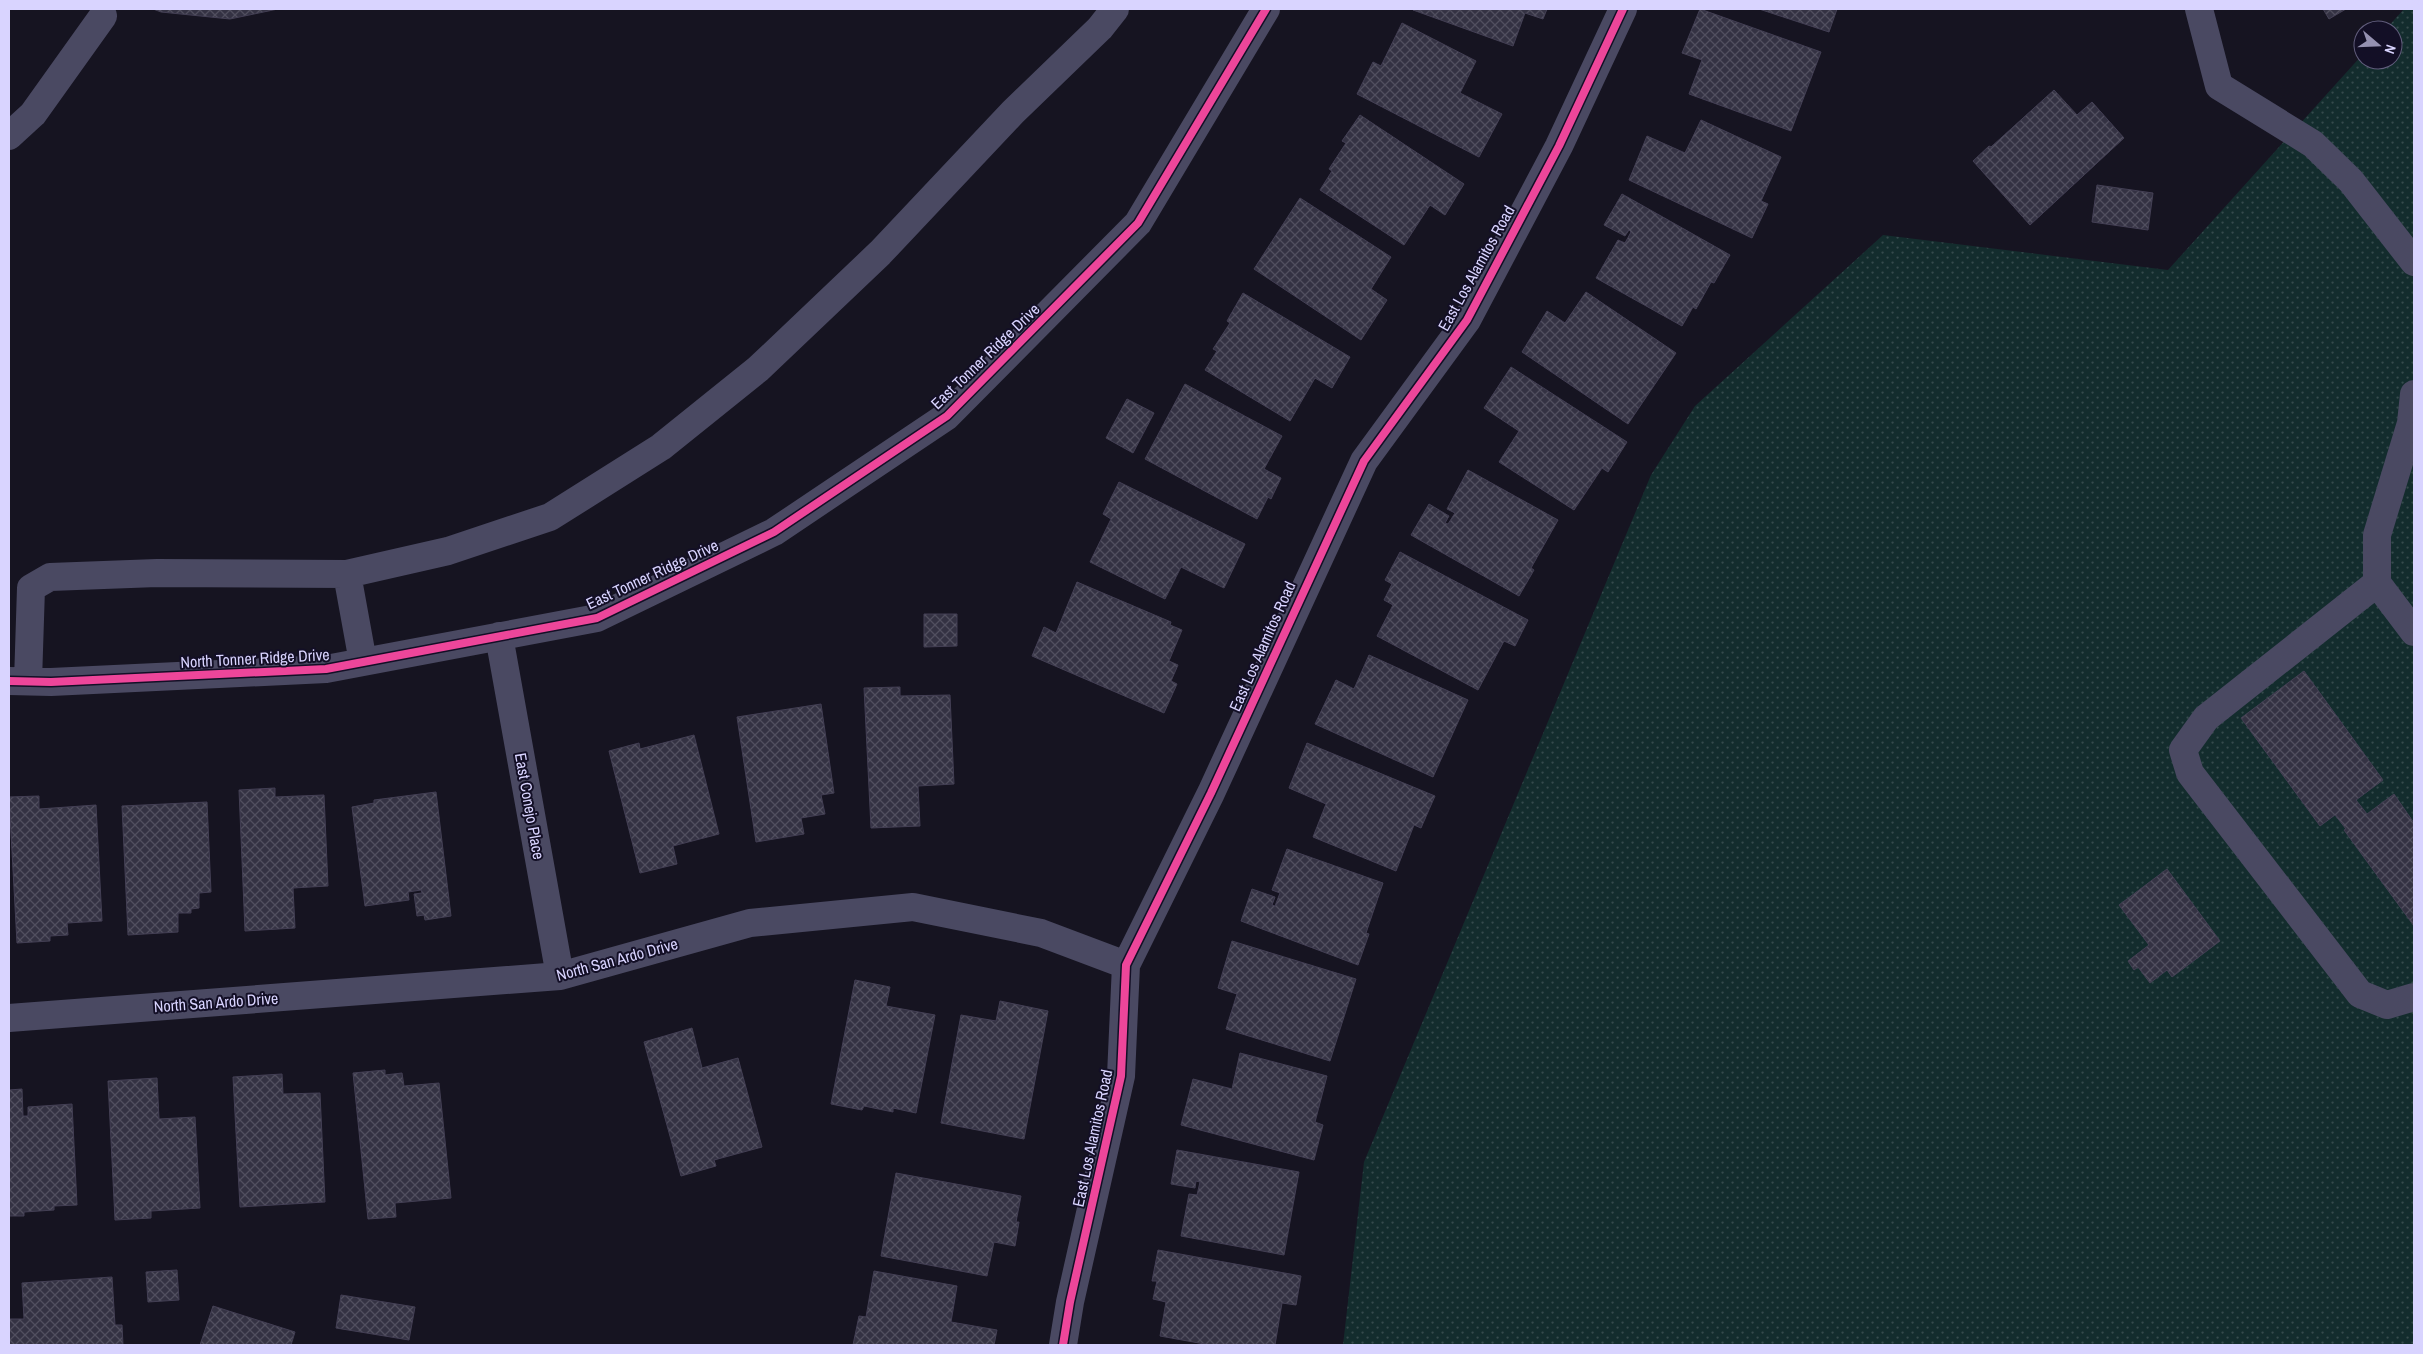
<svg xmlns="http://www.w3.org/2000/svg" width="2423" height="1354" viewBox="0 0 2423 1354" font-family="'Archivo Narrow',sans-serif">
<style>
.grass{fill:url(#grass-dots)}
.building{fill:url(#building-cross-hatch);stroke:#433f54}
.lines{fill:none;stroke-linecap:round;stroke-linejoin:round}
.minor{stroke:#4a4962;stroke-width:28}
.cycleway-casing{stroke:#130f26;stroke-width:11}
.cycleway{stroke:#ed469a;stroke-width:8}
.labels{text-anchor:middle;stroke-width:4;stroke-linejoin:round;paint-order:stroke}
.street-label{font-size:16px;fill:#d9d4ff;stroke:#130f26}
</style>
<defs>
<pattern id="grass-dots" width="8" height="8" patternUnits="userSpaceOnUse" patternTransform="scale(1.25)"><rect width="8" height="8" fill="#132c2d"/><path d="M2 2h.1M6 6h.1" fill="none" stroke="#354a4c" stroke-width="1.8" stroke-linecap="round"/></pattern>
<pattern id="building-cross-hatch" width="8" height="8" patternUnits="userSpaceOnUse" patternTransform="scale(1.25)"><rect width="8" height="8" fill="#343243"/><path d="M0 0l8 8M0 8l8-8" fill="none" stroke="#514f5f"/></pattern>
</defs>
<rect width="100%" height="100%" fill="#161421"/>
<!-- grass -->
<path class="grass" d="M 2404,9 L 2414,9 L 2414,1345 L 1343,1345 L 1364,1162 L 1651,475 L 1695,406 L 1883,235 L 2168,270 L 2363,54 L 2363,60 L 2393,60 L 2393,30 L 2385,30 Z"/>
<!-- building -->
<path class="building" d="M 153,9 L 278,9 L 230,19 L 161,12 Z
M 1547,9 L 1543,19 L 1525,13 L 1513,46 L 1413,10 Z
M 1700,9 L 1821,52 L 1791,131 L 1689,94 L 1702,60 L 1682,53 Z
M 1759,9 L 1837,9 L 1829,32 Z
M 2323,9 L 2346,9 L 2329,19 Z
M 1402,23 L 1476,61 L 1460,93 L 1502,114 L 1479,157 L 1357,94 L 1373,62 L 1381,66 Z
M 2054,90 L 2077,115 L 2092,102 L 2124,138 L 2030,225 L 1973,161 L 1989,146 L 1991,147 Z
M 1360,115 L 1464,184 L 1445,215 L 1430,205 L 1404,245 L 1320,190 L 1332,171 L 1329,169 L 1346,143 L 1342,141 Z
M 1701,120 L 1781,157 L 1761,201 L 1768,204 L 1752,238 L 1629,180 L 1647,136 L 1685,153 Z
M 2097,185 L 2153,193 L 2148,230 L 2092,222 Z
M 1622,194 L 1730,255 L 1714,283 L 1711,282 L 1696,309 L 1693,307 L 1682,326 L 1596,278 L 1618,240 L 1625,243 L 1631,232 L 1629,230 L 1625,236 L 1604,225 Z
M 1300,198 L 1391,257 L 1371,289 L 1387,300 L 1361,340 L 1254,269 Z
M 1586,292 L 1676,353 L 1628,424 L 1522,352 L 1547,311 L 1565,323 Z
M 1243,293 L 1350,357 L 1332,388 L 1315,378 L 1290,421 L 1205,370 L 1217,351 L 1213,349 L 1230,323 L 1227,321 Z
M 1511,367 L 1627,442 L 1608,472 L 1602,468 L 1574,510 L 1499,462 L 1519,431 L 1484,408 Z
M 1185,384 L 1282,436 L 1264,469 L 1281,478 L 1271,499 L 1268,497 L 1257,519 L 1145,459 Z
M 1127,399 L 1154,413 L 1133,453 L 1106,438 Z
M 1468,470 L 1558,520 L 1531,568 L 1534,570 L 1519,596 L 1411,535 L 1429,504 L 1449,516 L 1445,523 L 1448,524 L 1455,513 L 1447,509 Z
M 1119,482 L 1245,544 L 1224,588 L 1181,567 L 1165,599 L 1090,562 L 1111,519 L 1103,514 Z
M 1400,552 L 1528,620 L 1515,646 L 1504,641 L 1478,690 L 1377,636 L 1393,605 L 1384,600 L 1392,584 L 1385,580 Z
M 1077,582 L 1171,622 L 1170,625 L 1182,630 L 1169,661 L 1178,665 L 1171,681 L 1177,684 L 1164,713 L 1032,656 L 1044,627 L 1056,633 Z
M 924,614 L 957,614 L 957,646 L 924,647 Z
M 1369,655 L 1468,700 L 1433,777 L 1315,724 L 1336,680 L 1354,689 Z
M 2304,671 L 2383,780 L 2356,800 L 2367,814 L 2394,794 L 2414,823 L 2414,926 L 2344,830 L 2346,829 L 2335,815 L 2320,826 L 2241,718 Z
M 900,687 L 900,696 L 950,695 L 954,784 L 918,786 L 920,826 L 871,828 L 864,688 Z
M 821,704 L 834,793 L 821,795 L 825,814 L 801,818 L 804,834 L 756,842 L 737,717 Z
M 694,735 L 719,834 L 673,846 L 677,864 L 640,873 L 609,751 L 639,743 L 640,749 Z
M 1307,743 L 1435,796 L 1421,828 L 1414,825 L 1396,871 L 1313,837 L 1326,804 L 1289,788 Z
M 275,788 L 275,797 L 324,795 L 328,886 L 293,888 L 295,928 L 245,931 L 239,790 Z
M 436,792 L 451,916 L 425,920 L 424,915 L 417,916 L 414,894 L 422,893 L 421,890 L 408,892 L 409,900 L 365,906 L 352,807 L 374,803 L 374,800 Z
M 39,796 L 39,809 L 96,805 L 102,921 L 67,923 L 68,935 L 50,936 L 50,941 L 17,943 L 9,797 Z
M 207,802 L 211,892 L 199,893 L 199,908 L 191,909 L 191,913 L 178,913 L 178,932 L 128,935 L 122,806 Z
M 1287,849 L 1383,883 L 1366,933 L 1369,934 L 1358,965 L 1241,921 L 1252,889 L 1275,897 L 1272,905 L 1275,906 L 1280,893 L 1272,890 Z
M 2167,869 L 2220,941 L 2172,977 L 2167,970 L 2150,983 L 2138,967 L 2134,970 L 2128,961 L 2149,945 L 2119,905 Z
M 1232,941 L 1356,979 L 1330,1061 L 1226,1029 L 1237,994 L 1218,988 Z
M 855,980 L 890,987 L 886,1006 L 935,1015 L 916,1113 L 893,1108 L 893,1112 L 864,1106 L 862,1110 L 831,1104 Z
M 1000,1001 L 1048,1011 L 1024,1139 L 941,1123 L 961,1015 L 996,1021 Z
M 692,1028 L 702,1068 L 738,1058 L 762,1147 L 714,1160 L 716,1166 L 681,1176 L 644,1042 Z
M 1240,1053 L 1327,1076 L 1315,1122 L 1323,1125 L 1314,1160 L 1181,1125 L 1193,1079 L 1232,1089 Z
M 385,1070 L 385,1075 L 402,1073 L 404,1086 L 439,1083 L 451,1198 L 395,1203 L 396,1217 L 368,1219 L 353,1073 Z
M 282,1074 L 283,1094 L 320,1093 L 325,1202 L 240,1207 L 233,1077 Z
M 157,1078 L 159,1119 L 195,1117 L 200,1208 L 151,1211 L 151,1218 L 115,1220 L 108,1081 Z
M 22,1089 L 23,1116 L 28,1116 L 28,1107 L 72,1104 L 77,1205 L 54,1206 L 54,1210 L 24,1212 L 24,1216 L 9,1216 L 9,1090 Z
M 1177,1150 L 1299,1172 L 1284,1255 L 1181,1236 L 1189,1194 L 1197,1195 L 1200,1182 L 1196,1181 L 1195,1188 L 1171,1184 Z
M 896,1173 L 1021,1196 L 1016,1222 L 1019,1222 L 1015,1246 L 994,1242 L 987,1276 L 881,1256 Z
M 1158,1250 L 1301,1276 L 1296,1305 L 1282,1303 L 1275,1345 L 1210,1345 L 1160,1336 L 1166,1302 L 1153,1299 L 1157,1281 L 1152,1281 Z
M 177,1270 L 179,1300 L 148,1302 L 146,1272 Z
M 874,1271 L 957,1286 L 951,1322 L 997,1330 L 994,1345 L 853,1345 L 859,1316 L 866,1317 Z
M 112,1277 L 115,1325 L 122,1325 L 123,1345 L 9,1345 L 9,1319 L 24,1319 L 22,1283 Z
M 341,1295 L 415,1307 L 409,1340 L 336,1328 Z
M 213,1306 L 295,1332 L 291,1345 L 200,1345 Z"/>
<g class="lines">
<!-- minor -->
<path class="minor" d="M 2199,9 L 2219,86 L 2313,144 L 2351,181 L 2414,262
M 9,136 L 33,114 L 103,16
M 2414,394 L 2411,423 L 2377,535 L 2377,583 L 2414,632
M 347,574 L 448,551 L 550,517 L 661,447 L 758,369 L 880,253 L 1013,112 L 1100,28 L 1115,9
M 2377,583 L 2206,718 L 2183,750 L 2190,773 L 2360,994 L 2387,1005 L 2414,997
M 499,636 L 560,976
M 9,681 L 51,682 L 326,669 L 597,618 L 774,532 L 947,416 L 1138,223 L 1266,9
M 28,681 L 31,588 L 50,577 L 157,573 L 347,574 L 363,662
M 9,1018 L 560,976 L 750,923 L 913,907 L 1041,933 L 1126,965
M 1063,1345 L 1070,1302 L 1121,1076 L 1126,965 L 1211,793 L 1364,461 L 1467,320 L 1559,146 L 1623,9"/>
<!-- cycleway casing -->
<g class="cycleway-casing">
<path id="cycleway" d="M 9,681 L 51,682 L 326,669 L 597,618 L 774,532 L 947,416 L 1138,223 L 1266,9
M 1063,1345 L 1070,1302 L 1121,1076 L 1126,965 L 1211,793 L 1364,461 L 1467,320 L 1559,146 L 1623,9"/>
</g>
<!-- cycleway -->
<use href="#cycleway" class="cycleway"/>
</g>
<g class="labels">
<!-- street labels -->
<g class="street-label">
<text transform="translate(1476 268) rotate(-61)" y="6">East Los Alamitos Road</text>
<text transform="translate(985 356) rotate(-44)" y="6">East Tonner Ridge Drive</text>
<text transform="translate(652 574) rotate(-25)" y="6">East Tonner Ridge Drive</text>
<text transform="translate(1262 646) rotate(-66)" y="6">East Los Alamitos Road</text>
<text transform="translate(255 658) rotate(-3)" y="6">North Tonner Ridge Drive</text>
<text transform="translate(530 806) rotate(80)" y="6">East Conejo Place</text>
<text transform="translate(617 959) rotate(-15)" y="6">North San Ardo Drive</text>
<text transform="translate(216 1002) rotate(-4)" y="6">North San Ardo Drive</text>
<text transform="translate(1092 1138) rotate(-78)" y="6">East Los Alamitos Road</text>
</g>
</g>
<!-- border -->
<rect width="2423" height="1354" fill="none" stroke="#d9d4ff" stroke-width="20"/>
<!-- north arrow -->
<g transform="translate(2378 45) rotate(109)"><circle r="24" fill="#130f26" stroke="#625e7d"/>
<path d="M0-4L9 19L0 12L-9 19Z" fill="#9591b1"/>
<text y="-8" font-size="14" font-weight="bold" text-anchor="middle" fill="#d9d4ff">N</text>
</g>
</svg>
